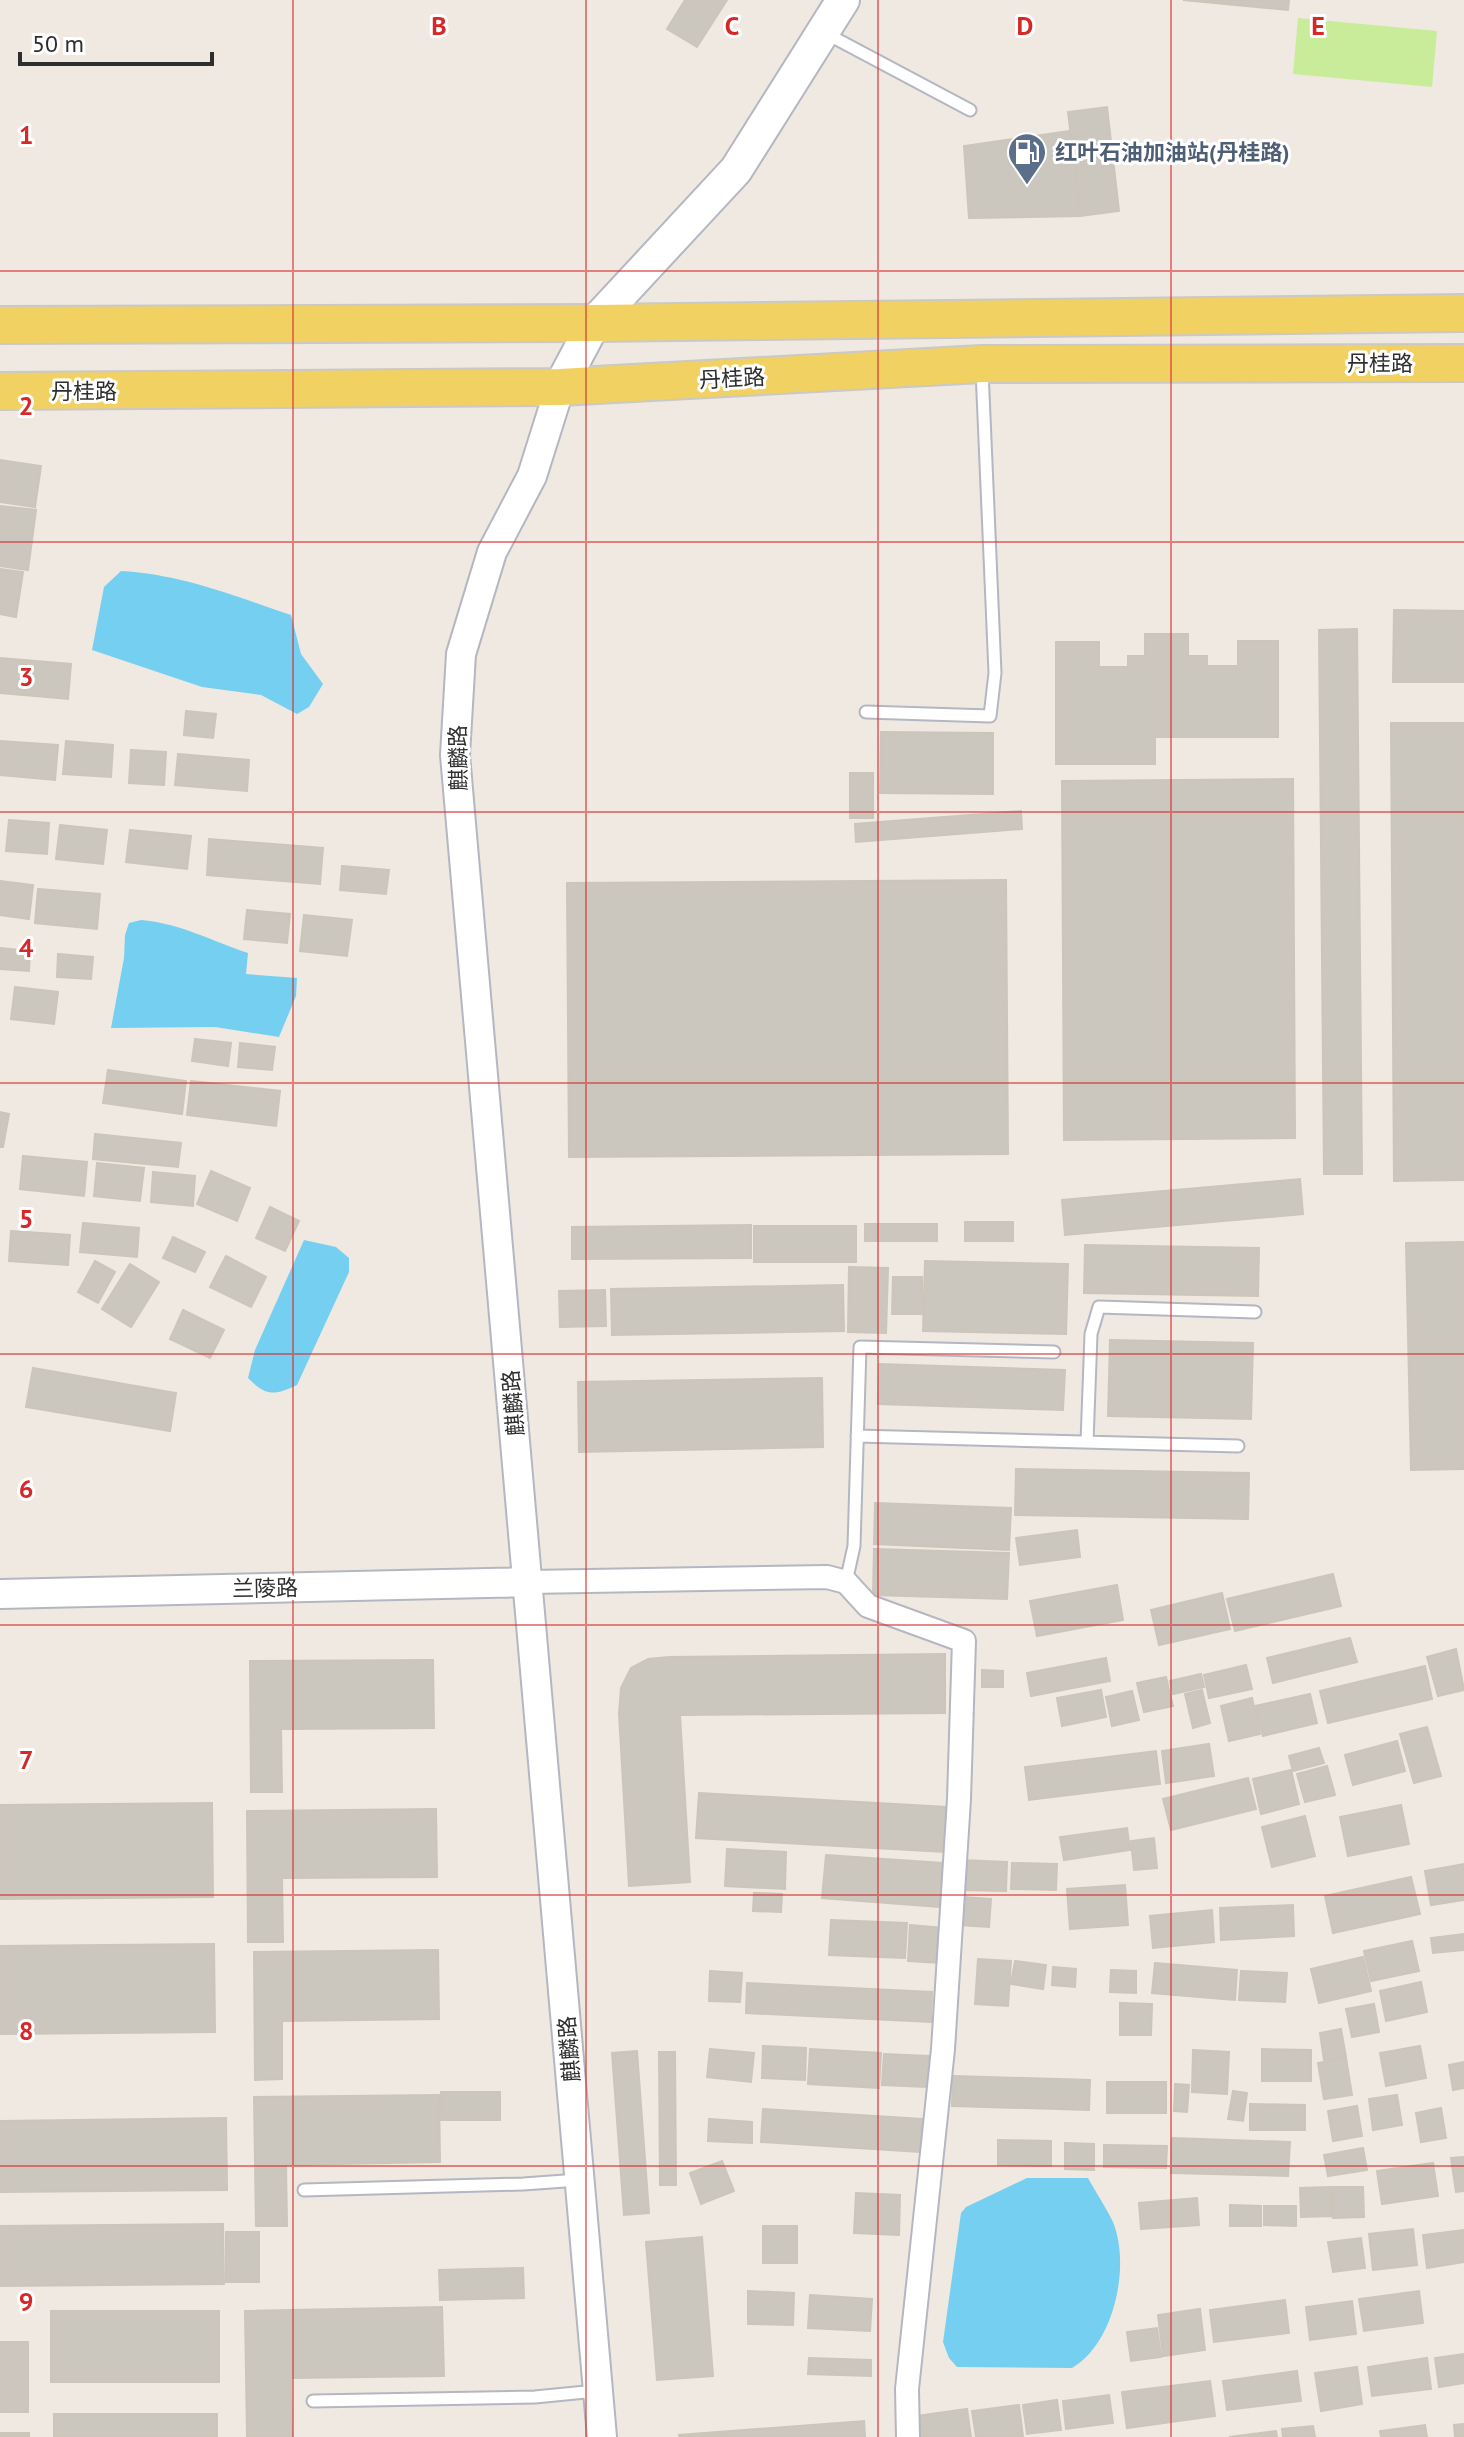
<svg xmlns="http://www.w3.org/2000/svg" width="1464" height="2437" viewBox="0 0 1464 2437" font-family="'PT Sans','Noto Sans SC',sans-serif">
<style>
.pitch{fill:#c9ec9a}
.water{fill:#75cff0}
.building{fill:#cbc7bf;stroke:#cbc5ba;stroke-width:2}
.lines{fill:none;stroke-linecap:round;stroke-linejoin:round}
.service-casing{stroke:#b4b7c1;stroke-width:15}
.minor-casing{stroke:#b4b7c1;stroke-width:26}
.tertiary-casing{stroke:#b4b7c1;stroke-width:32}
.secondary-casing{stroke:#b4b7c1;stroke-width:36}
.primary-casing{stroke:#c9c9c9;stroke-width:40}
.service{stroke:#fff;stroke-width:11}
.minor{stroke:#fff;stroke-width:22}
.tertiary{stroke:#fff;stroke-width:28}
.secondary{stroke:#fff;stroke-width:32}
.primary{stroke:#f2d163;stroke-width:36}
.grid{fill:none;stroke:#d62828;stroke-width:2;stroke-opacity:0.55}
.labels{text-anchor:middle;stroke-width:6;stroke-linejoin:round;paint-order:stroke}
.service-label{font-size:22px;font-weight:bold;fill:#4e5e75;stroke:#fff;text-anchor:start}
.street-label{font-size:22px;fill:#2e2e2e;stroke:#fff}
.grid-label{font-size:26px;text-anchor:middle;font-weight:bold;fill:#d62828;stroke:#fff;stroke-width:6;stroke-linejoin:round;paint-order:stroke}
</style>
<rect width="100%" height="100%" fill="#efe9e1"/>
<!-- pitch -->
<path class="pitch" d="M 1298,18 L 1437,31 L 1432,87 L 1293,74 Z"/>
<!-- water -->
<path class="water" d="M 121,571 C 180,574 235,596 291,615 L 301,654 L 323,684 L 309,707 L 297,714 L 261,695 L 202,687 L 92,650 L 104,587 Z
M 141,920 C 179,923 212,941 248,953 L 246,974 L 297,978 L 296,996 L 279,1037 L 215,1027 L 111,1028 L 124,958 L 125,935 L 129,923 Z
M 304,1240 L 336,1247 L 349,1258 L 349,1272 L 297,1385 C 274,1396 266,1396 248,1378 L 255,1350 Z
M 1027,2178 L 1088,2178 C 1096,2193 1106,2207 1113,2222 C 1131,2266 1114,2344 1072,2368 L 957,2367 L 949,2358 L 943,2342 L 961,2213 L 966,2207 Z"/>
<!-- building -->
<path class="building" d="M 685,0 L 727,0 L 697,47 L 667,29 Z
M 1183,0 L 1289,0 L 1288,10 Z
M 1107,107 L 1119,211 L 1081,216 L 1068,112 Z
M 1070,131 L 1081,216 L 969,218 L 964,146 Z
M 0,460 L 41,466 L 35,507 L 0,502 Z
M 0,506 L 36,510 L 28,570 L 0,566 Z
M 0,569 L 23,572 L 16,617 L 0,614 Z
M 1394,610 L 1464,611 L 1464,682 L 1393,682 Z
M 1357,629 L 1362,1174 L 1324,1174 L 1319,630 Z
M 1145,634 L 1188,634 L 1188,656 L 1207,656 L 1207,666 L 1238,666 L 1238,641 L 1278,641 L 1278,737 L 1155,737 L 1155,764 L 1056,764 L 1056,642 L 1099,642 L 1099,667 L 1128,667 L 1128,656 L 1145,656 Z
M 0,658 L 71,664 L 68,699 L 0,693 Z
M 186,711 L 216,714 L 213,738 L 184,735 Z
M 1391,723 L 1464,723 L 1464,1180 L 1394,1181 Z
M 881,732 L 993,733 L 993,794 L 880,793 Z
M 0,741 L 58,745 L 55,780 L 0,775 Z
M 66,741 L 113,745 L 111,777 L 63,774 Z
M 131,750 L 166,752 L 164,785 L 129,783 Z
M 178,754 L 249,760 L 247,791 L 175,785 Z
M 850,773 L 873,773 L 873,818 L 850,818 Z
M 1293,779 L 1295,1138 L 1064,1140 L 1062,781 Z
M 1021,811 L 1022,829 L 856,842 L 855,824 Z
M 9,820 L 49,823 L 47,854 L 6,851 Z
M 60,825 L 107,830 L 103,864 L 56,859 Z
M 130,830 L 191,836 L 187,869 L 126,862 Z
M 209,839 L 323,848 L 320,884 L 207,875 Z
M 342,866 L 389,870 L 386,894 L 340,890 Z
M 1006,880 L 1008,1154 L 569,1157 L 567,883 Z
M 0,881 L 33,885 L 29,919 L 0,915 Z
M 38,889 L 100,894 L 97,929 L 35,923 Z
M 247,910 L 290,914 L 287,943 L 244,939 Z
M 304,915 L 352,920 L 347,956 L 300,951 Z
M 0,948 L 30,951 L 29,971 L 0,969 Z
M 58,954 L 93,957 L 91,979 L 57,977 Z
M 15,987 L 58,992 L 54,1024 L 11,1019 Z
M 195,1039 L 231,1043 L 228,1066 L 192,1061 Z
M 240,1043 L 275,1047 L 272,1070 L 238,1067 Z
M 108,1070 L 186,1081 L 182,1114 L 103,1103 Z
M 191,1081 L 280,1091 L 276,1126 L 187,1115 Z
M 0,1112 L 9,1114 L 3,1147 L 0,1147 Z
M 95,1134 L 181,1143 L 178,1167 L 93,1159 Z
M 23,1156 L 87,1162 L 84,1196 L 20,1189 Z
M 97,1163 L 144,1168 L 140,1201 L 94,1196 Z
M 211,1171 L 250,1188 L 237,1221 L 197,1204 Z
M 153,1172 L 195,1176 L 193,1206 L 151,1202 Z
M 1300,1179 L 1303,1214 L 1065,1235 L 1062,1200 Z
M 270,1207 L 299,1221 L 285,1251 L 256,1238 Z
M 965,1222 L 1013,1222 L 1013,1241 L 965,1241 Z
M 83,1223 L 139,1228 L 137,1257 L 80,1252 Z
M 865,1224 L 937,1224 L 937,1241 L 865,1241 Z
M 751,1225 L 751,1258 L 572,1259 L 572,1227 Z
M 754,1226 L 856,1226 L 856,1262 L 754,1262 Z
M 11,1231 L 70,1235 L 68,1265 L 9,1261 Z
M 173,1237 L 205,1252 L 195,1272 L 163,1258 Z
M 1464,1242 L 1464,1469 L 1411,1470 L 1406,1243 Z
M 1085,1245 L 1259,1248 L 1258,1296 L 1084,1293 Z
M 226,1256 L 266,1277 L 251,1307 L 210,1287 Z
M 95,1261 L 115,1272 L 98,1303 L 78,1292 Z
M 925,1261 L 1068,1264 L 1066,1334 L 923,1331 Z
M 130,1264 L 159,1282 L 131,1327 L 102,1309 Z
M 849,1267 L 888,1268 L 886,1333 L 848,1332 Z
M 893,1277 L 922,1277 L 922,1314 L 892,1314 Z
M 843,1285 L 844,1331 L 612,1335 L 611,1289 Z
M 605,1290 L 606,1326 L 560,1327 L 559,1291 Z
M 183,1310 L 224,1330 L 210,1358 L 170,1339 Z
M 1110,1340 L 1253,1343 L 1251,1419 L 1108,1416 Z
M 879,1364 L 1065,1370 L 1063,1410 L 878,1404 Z
M 33,1368 L 176,1393 L 170,1431 L 26,1407 Z
M 822,1378 L 823,1447 L 579,1452 L 578,1382 Z
M 1016,1469 L 1249,1473 L 1248,1519 L 1015,1515 Z
M 875,1503 L 1011,1508 L 1009,1550 L 874,1544 Z
M 1077,1530 L 1080,1557 L 1020,1565 L 1016,1538 Z
M 874,1549 L 1009,1553 L 1007,1599 L 873,1595 Z
M 1333,1574 L 1341,1606 L 1235,1631 L 1227,1599 Z
M 1117,1585 L 1123,1620 L 1037,1636 L 1030,1601 Z
M 1222,1593 L 1230,1629 L 1159,1645 L 1151,1610 Z
M 1350,1638 L 1357,1662 L 1273,1683 L 1267,1658 Z
M 1456,1649 L 1464,1690 L 1438,1696 L 1427,1657 Z
M 945,1654 L 945,1713 L 680,1715 L 690,1882 L 629,1886 L 619,1714 L 621,1688 L 631,1668 L 648,1659 L 669,1657 Z
M 1106,1658 L 1110,1681 L 1031,1696 L 1027,1673 Z
M 433,1660 L 434,1728 L 281,1729 L 282,1792 L 251,1792 L 250,1661 Z
M 1246,1665 L 1252,1689 L 1209,1698 L 1204,1675 Z
M 1425,1666 L 1432,1699 L 1328,1723 L 1320,1691 Z
M 982,1670 L 1003,1671 L 1003,1687 L 982,1687 Z
M 1201,1674 L 1204,1687 L 1173,1694 L 1170,1681 Z
M 1166,1677 L 1173,1706 L 1144,1712 L 1137,1683 Z
M 1101,1690 L 1106,1717 L 1062,1726 L 1057,1698 Z
M 1202,1690 L 1210,1723 L 1193,1728 L 1185,1694 Z
M 1132,1691 L 1139,1720 L 1112,1726 L 1106,1697 Z
M 1310,1694 L 1317,1723 L 1263,1736 L 1255,1706 Z
M 1252,1698 L 1260,1734 L 1229,1741 L 1221,1706 Z
M 1427,1727 L 1441,1776 L 1414,1783 L 1400,1734 Z
M 1397,1741 L 1405,1771 L 1353,1785 L 1345,1755 Z
M 1209,1744 L 1214,1776 L 1166,1783 L 1162,1751 Z
M 1319,1748 L 1324,1763 L 1293,1771 L 1289,1756 Z
M 1156,1751 L 1160,1784 L 1029,1800 L 1025,1767 Z
M 1327,1766 L 1335,1795 L 1305,1802 L 1297,1774 Z
M 1291,1770 L 1299,1804 L 1261,1814 L 1253,1779 Z
M 1248,1778 L 1256,1809 L 1171,1830 L 1163,1799 Z
M 699,1793 L 947,1807 L 945,1852 L 696,1838 Z
M 212,1803 L 213,1897 L 0,1899 L 0,1805 Z
M 1401,1805 L 1409,1844 L 1348,1856 L 1340,1817 Z
M 436,1809 L 437,1877 L 282,1878 L 283,1942 L 248,1942 L 247,1811 Z
M 1305,1816 L 1315,1856 L 1272,1867 L 1262,1827 Z
M 1127,1828 L 1130,1850 L 1064,1860 L 1060,1837 Z
M 1154,1838 L 1157,1868 L 1134,1870 L 1131,1841 Z
M 727,1849 L 786,1852 L 785,1889 L 725,1886 Z
M 826,1855 L 942,1863 L 939,1907 L 822,1898 Z
M 961,1860 L 1007,1862 L 1006,1891 L 960,1890 Z
M 1012,1863 L 1057,1864 L 1056,1890 L 1011,1889 Z
M 1464,1864 L 1464,1900 L 1431,1905 L 1425,1871 Z
M 1411,1877 L 1420,1914 L 1333,1933 L 1325,1896 Z
M 1125,1885 L 1128,1925 L 1070,1929 L 1067,1889 Z
M 754,1893 L 782,1894 L 781,1912 L 753,1911 Z
M 962,1897 L 991,1899 L 989,1927 L 959,1925 Z
M 1293,1905 L 1294,1936 L 1221,1940 L 1220,1908 Z
M 1212,1910 L 1214,1942 L 1153,1948 L 1150,1916 Z
M 831,1920 L 907,1923 L 905,1958 L 829,1955 Z
M 910,1925 L 943,1928 L 941,1963 L 908,1961 Z
M 1464,1934 L 1464,1950 L 1433,1953 L 1431,1938 Z
M 1412,1941 L 1419,1971 L 1371,1981 L 1364,1951 Z
M 214,1944 L 215,2032 L 0,2034 L 0,1946 Z
M 438,1950 L 439,2019 L 282,2021 L 282,2079 L 255,2080 L 254,1952 Z
M 1363,1957 L 1371,1991 L 1319,2003 L 1311,1969 Z
M 978,1959 L 1011,1961 L 1008,2006 L 975,2004 Z
M 1015,1961 L 1046,1965 L 1043,1989 L 1011,1984 Z
M 1155,1963 L 1237,1970 L 1235,2000 L 1152,1993 Z
M 1053,1967 L 1076,1969 L 1075,1987 L 1052,1985 Z
M 1111,1970 L 1136,1971 L 1136,1993 L 1110,1992 Z
M 710,1971 L 742,1973 L 740,2002 L 709,2001 Z
M 1241,1971 L 1287,1973 L 1285,2002 L 1239,2000 Z
M 1421,1982 L 1427,2012 L 1386,2021 L 1380,1991 Z
M 747,1983 L 932,1992 L 931,2022 L 746,2013 Z
M 1120,2003 L 1152,2004 L 1151,2035 L 1120,2035 Z
M 1374,2004 L 1379,2032 L 1352,2037 L 1346,2009 Z
M 1341,2029 L 1346,2057 L 1324,2060 L 1320,2033 Z
M 763,2046 L 806,2048 L 805,2080 L 762,2078 Z
M 1420,2046 L 1426,2078 L 1386,2086 L 1380,2053 Z
M 710,2049 L 754,2053 L 751,2082 L 707,2077 Z
M 810,2049 L 881,2053 L 879,2088 L 808,2084 Z
M 1262,2049 L 1311,2050 L 1311,2081 L 1262,2081 Z
M 1193,2050 L 1229,2052 L 1227,2094 L 1192,2092 Z
M 637,2051 L 649,2213 L 624,2215 L 612,2053 Z
M 659,2052 L 675,2052 L 676,2185 L 660,2185 Z
M 884,2054 L 929,2056 L 927,2087 L 882,2085 Z
M 1346,2058 L 1352,2095 L 1324,2099 L 1318,2063 Z
M 1464,2062 L 1464,2088 L 1453,2090 L 1449,2065 Z
M 953,2076 L 1090,2080 L 1089,2110 L 952,2106 Z
M 1107,2082 L 1166,2082 L 1166,2113 L 1107,2113 Z
M 1175,2084 L 1189,2085 L 1187,2112 L 1174,2111 Z
M 1233,2091 L 1247,2093 L 1243,2121 L 1228,2119 Z
M 441,2092 L 500,2092 L 500,2120 L 441,2120 Z
M 439,2095 L 440,2162 L 286,2165 L 287,2226 L 256,2226 L 254,2097 Z
M 1397,2095 L 1402,2125 L 1373,2130 L 1369,2099 Z
M 1250,2104 L 1305,2105 L 1305,2130 L 1250,2130 Z
M 1357,2106 L 1362,2136 L 1333,2141 L 1328,2111 Z
M 1441,2108 L 1446,2138 L 1421,2142 L 1416,2113 Z
M 763,2109 L 922,2119 L 920,2152 L 761,2142 Z
M 226,2118 L 227,2190 L 0,2192 L 0,2121 Z
M 709,2119 L 752,2122 L 752,2143 L 708,2141 Z
M 1172,2138 L 1290,2142 L 1288,2176 L 1171,2173 Z
M 998,2140 L 1051,2141 L 1051,2166 L 998,2165 Z
M 1065,2143 L 1094,2144 L 1094,2170 L 1065,2169 Z
M 1104,2145 L 1167,2146 L 1166,2168 L 1104,2167 Z
M 1363,2148 L 1367,2170 L 1328,2176 L 1324,2155 Z
M 1464,2157 L 1464,2191 L 1456,2192 L 1451,2158 Z
M 722,2161 L 734,2191 L 701,2204 L 690,2173 Z
M 1433,2163 L 1438,2196 L 1382,2204 L 1377,2171 Z
M 1330,2187 L 1331,2216 L 1301,2217 L 1300,2188 Z
M 1332,2187 L 1363,2187 L 1364,2217 L 1333,2218 Z
M 856,2193 L 900,2195 L 899,2235 L 854,2233 Z
M 1197,2198 L 1199,2225 L 1141,2229 L 1139,2203 Z
M 1230,2205 L 1261,2206 L 1261,2226 L 1230,2226 Z
M 1264,2206 L 1296,2206 L 1296,2226 L 1264,2225 Z
M 223,2224 L 224,2284 L 0,2286 L 0,2226 Z
M 763,2226 L 797,2226 L 797,2263 L 763,2263 Z
M 1413,2229 L 1417,2265 L 1373,2270 L 1369,2234 Z
M 1464,2230 L 1464,2262 L 1427,2268 L 1423,2235 Z
M 226,2232 L 259,2232 L 259,2282 L 226,2282 Z
M 702,2237 L 713,2376 L 657,2380 L 646,2242 Z
M 1361,2238 L 1365,2268 L 1333,2272 L 1328,2242 Z
M 523,2268 L 524,2298 L 440,2300 L 439,2270 Z
M 748,2291 L 794,2293 L 793,2325 L 748,2324 Z
M 1419,2291 L 1423,2323 L 1364,2331 L 1359,2299 Z
M 810,2295 L 872,2299 L 870,2331 L 808,2328 Z
M 1285,2300 L 1289,2333 L 1214,2342 L 1210,2310 Z
M 1352,2301 L 1356,2334 L 1310,2340 L 1306,2307 Z
M 442,2307 L 444,2376 L 291,2378 L 292,2437 L 247,2437 L 245,2311 Z
M 1200,2309 L 1205,2350 L 1163,2356 L 1158,2315 Z
M 51,2311 L 219,2311 L 219,2382 L 51,2382 Z
M 1157,2328 L 1161,2357 L 1131,2361 L 1127,2332 Z
M 0,2342 L 28,2342 L 28,2412 L 0,2412 Z
M 1464,2354 L 1464,2383 L 1439,2387 L 1435,2358 Z
M 809,2358 L 871,2360 L 871,2376 L 808,2374 Z
M 1427,2358 L 1431,2389 L 1372,2396 L 1368,2367 Z
M 1357,2367 L 1362,2404 L 1321,2411 L 1315,2373 Z
M 1297,2371 L 1301,2401 L 1227,2410 L 1223,2381 Z
M 1210,2381 L 1215,2416 L 1127,2428 L 1122,2392 Z
M 1109,2395 L 1113,2423 L 1066,2429 L 1063,2401 Z
M 1057,2400 L 1061,2430 L 1027,2434 L 1023,2405 Z
M 1019,2405 L 1023,2437 L 976,2437 L 972,2411 Z
M 967,2409 L 971,2437 L 919,2437 L 916,2416 Z
M 54,2414 L 217,2414 L 217,2437 L 54,2437 Z
M 864,2421 L 865,2437 L 680,2437 L 679,2435 Z
M 1464,2424 L 1464,2437 L 1455,2437 L 1454,2425 Z
M 1425,2425 L 1427,2437 L 1381,2437 L 1380,2431 Z
M 1313,2426 L 1315,2437 L 1283,2437 L 1282,2429 Z
M 1276,2431 L 1277,2437 L 1229,2437 Z
M 0,2433 L 29,2433 L 29,2437 L 0,2437 Z"/>
<g class="lines">
<!-- service casing -->
<g class="service-casing">
<path id="service" d="M 827,34 L 970,110
M 866,712 L 990,716 L 995,673 L 982,370
M 857,1436 L 1238,1446
M 1087,1442 L 1091,1334 L 1099,1307 L 1255,1312
M 846,1582 L 854,1546 L 860,1347 L 1054,1352
M 304,2190 L 523,2184 L 579,2180
M 313,2401 L 535,2397 L 596,2391"/>
</g>
<!-- minor casing -->
<g class="minor-casing">
<path id="minor" d="M 529,1582 L 827,1577 L 846,1582 L 868,1606 L 964,1641 L 959,1799 L 943,2049 L 907,2389 L 908,2437"/>
</g>
<!-- tertiary casing -->
<g class="tertiary-casing">
<path id="tertiary" d="M 560,387 L 532,476 L 492,552 L 461,654 L 455,755 L 602,2437
M 0,1594 L 529,1582"/>
</g>
<!-- secondary casing -->
<g class="secondary-casing">
<path id="secondary" d="M 560,387 L 594,323 L 736,170 L 843,0"/>
</g>
<!-- primary casing -->
<g class="primary-casing">
<path id="primary" d="M 0,325 L 594,323 L 1464,313
M 0,391 L 560,387 L 982,364 L 1464,363"/>
</g>
<!-- service -->
<use href="#service" class="service"/>
<!-- minor -->
<use href="#minor" class="minor"/>
<!-- tertiary -->
<use href="#tertiary" class="tertiary"/>
<!-- secondary -->
<use href="#secondary" class="secondary"/>
<!-- primary -->
<use href="#primary" class="primary"/>
</g>
<!-- grid -->
<path class="grid" d="M 293,0 L 293,2437M 586,0 L 586,2437M 878,0 L 878,2437M 1171,0 L 1171,2437M 0,271 L 1464,271M 0,542 L 1464,542M 0,812 L 1464,812M 0,1083 L 1464,1083M 0,1354 L 1464,1354M 0,1625 L 1464,1625M 0,1895 L 1464,1895M 0,2166 L 1464,2166"/>
<!-- icons -->
<defs>
<g id="fuel-pin" transform="scale(2)"><path d="M0 17L-7.5 6A9.5 9.5 0 1 1 7.5 6Z" fill="#5c6f8a" stroke="#fff"/><path d="M-5.5-6h7V0h2V4h1.3V-2.5L3-4.5l.8-.8L6-3V5H2.5V1h-1V6h-7ZM-4.2-4.7v3.2H.2V-4.7Z" fill="#fff"/></g>
</defs>
<g fill-rule="evenodd">
<use href="#fuel-pin" x="1027" y="152"/>
</g>
<g class="labels">
<!-- service labels -->
<g class="service-label">
<text x="1055" y="160">红叶石油加油站(丹桂路)</text>
</g>
<!-- street labels -->
<g class="street-label">
<text x="1380" y="371">丹桂路</text>
<text transform="translate(732 378) rotate(-3)" y="8">丹桂路</text>
<text x="84" y="399">丹桂路</text>
<text transform="translate(458 758) rotate(-91)" y="8">麒麟路</text>
<text transform="translate(513 1403) rotate(-95)" y="8">麒麟路</text>
<text transform="translate(265 1588) rotate(-1)" y="8">兰陵路</text>
<text transform="translate(569 2049) rotate(-95)" y="8">麒麟路</text>
</g>
</g>
<g class="grid-label">
<text x="439" y="35">B</text>
<text x="732" y="35">C</text>
<text x="1025" y="35">D</text>
<text x="1318" y="35">E</text>
<text x="26" y="144">1</text>
<text x="26" y="415">2</text>
<text x="26" y="686">3</text>
<text x="26" y="957">4</text>
<text x="26" y="1228">5</text>
<text x="26" y="1498">6</text>
<text x="26" y="1769">7</text>
<text x="26" y="2040">8</text>
<text x="26" y="2311">9</text>
</g>
<!-- scale -->
<path d="M20 52v12h192v-12" fill="none" stroke="#2e2e2e" stroke-width="4"/>
<text x="32" y="52" font-size="24" fill="#2e2e2e" stroke="#ffffff" stroke-width="6" paint-order="stroke">50 m</text>
</svg>
